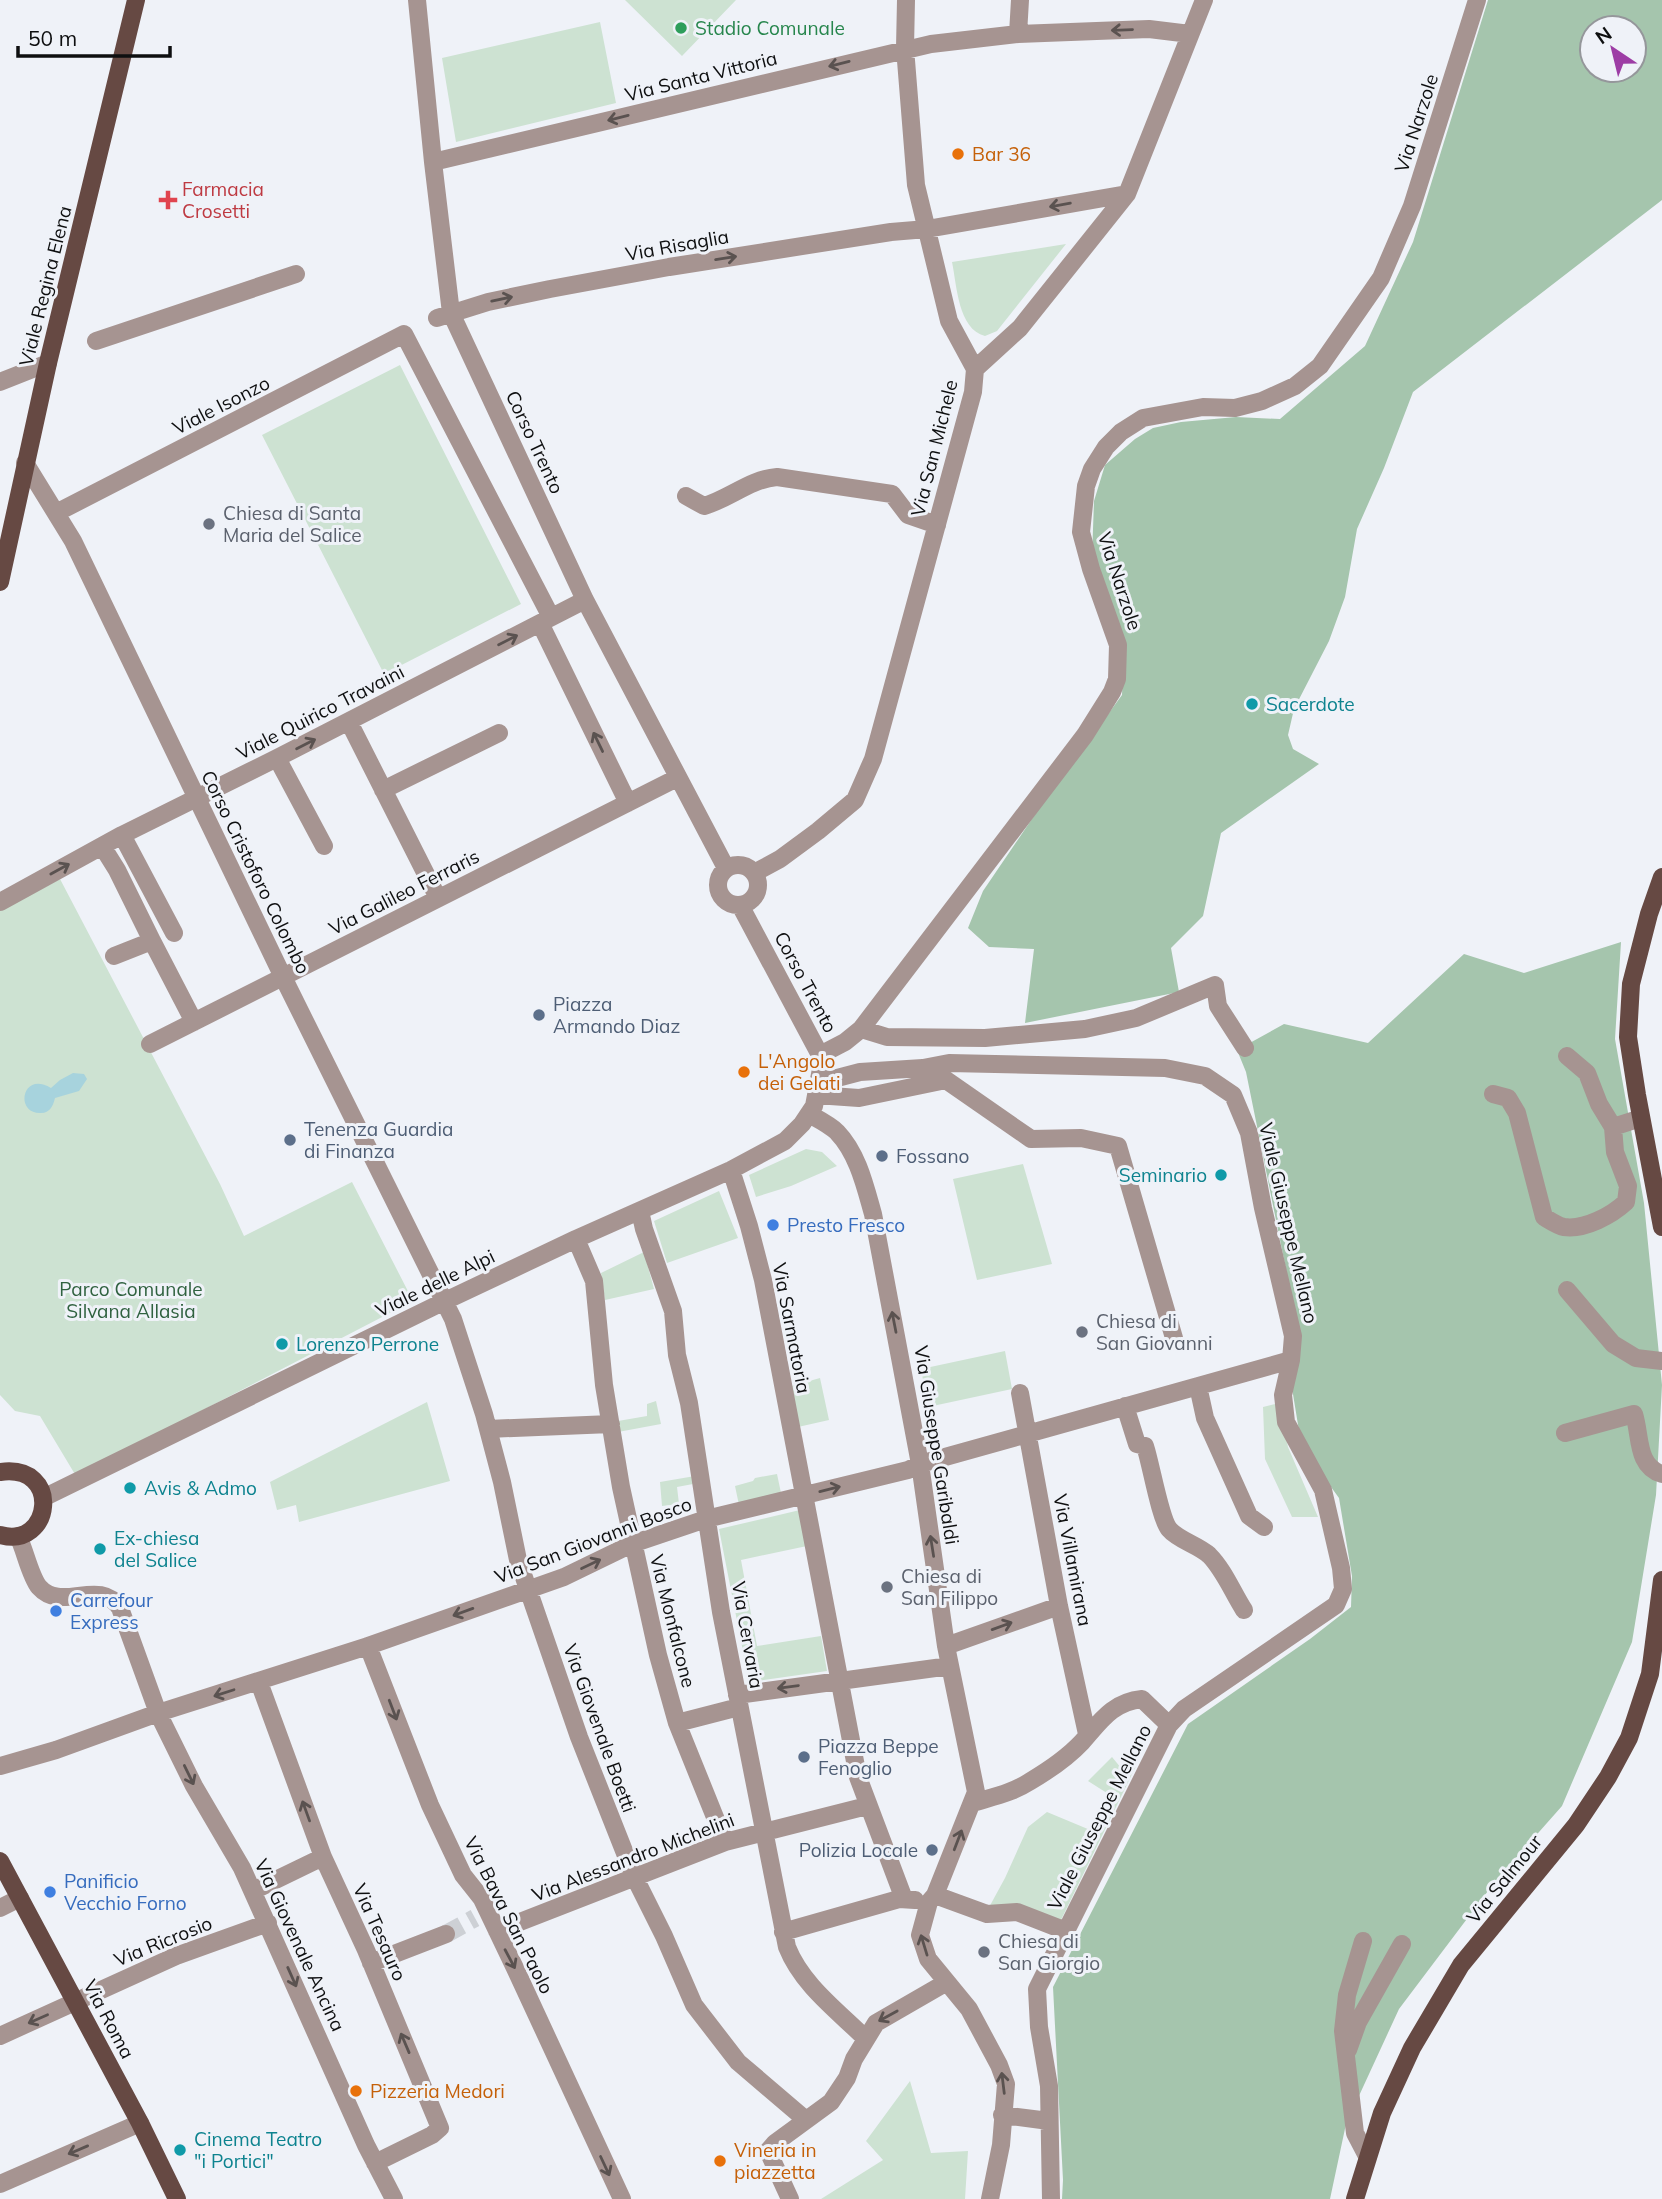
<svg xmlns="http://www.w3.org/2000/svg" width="1662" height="2199" viewBox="0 0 1662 2199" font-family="Mulish,sans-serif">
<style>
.green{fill:#cde2d2}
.forest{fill:#a5c5ad;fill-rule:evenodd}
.water{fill:#a7d3dd}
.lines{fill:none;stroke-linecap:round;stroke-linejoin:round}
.minor-tunnel{stroke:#cdd0d5;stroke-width:18;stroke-dasharray:18 9;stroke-linecap:butt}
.minor{stroke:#a69491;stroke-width:18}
.major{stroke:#664943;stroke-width:18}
.oneway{stroke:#5a5250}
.leisure-dot{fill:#2e9e5b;stroke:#eff2f8;stroke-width:2.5}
.food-dot{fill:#e8710a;stroke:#eff2f8;stroke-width:2.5}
.health-dot{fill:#e0444e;stroke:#eff2f8;stroke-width:2.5}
.worship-dot{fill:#6b7280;stroke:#eff2f8;stroke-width:2.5}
.culture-dot{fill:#0f9aa8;stroke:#eff2f8;stroke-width:2.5}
.service-dot{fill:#5c6f8a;stroke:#eff2f8;stroke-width:2.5}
.shop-dot{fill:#3f7fe0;stroke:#eff2f8;stroke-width:2.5}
.labels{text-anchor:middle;stroke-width:6;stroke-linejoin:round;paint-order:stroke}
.leisure-label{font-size:19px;fill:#27864d;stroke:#eff2f8;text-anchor:start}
.street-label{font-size:19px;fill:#0e0f10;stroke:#eff2f8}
.food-label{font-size:19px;fill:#c56008;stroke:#eff2f8;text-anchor:start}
.health-label{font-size:19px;fill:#be3a42;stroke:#eff2f8;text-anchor:start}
.worship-label{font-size:19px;fill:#5b616d;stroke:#eff2f8;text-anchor:start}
.culture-label{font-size:19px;fill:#0d838f;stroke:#eff2f8;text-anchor:start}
.service-label{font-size:19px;fill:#4e5e75;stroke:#eff2f8;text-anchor:start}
.shop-label{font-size:19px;fill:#366cbe;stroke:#eff2f8;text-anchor:start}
.park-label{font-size:19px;fill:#306240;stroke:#eff2f8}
</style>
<rect width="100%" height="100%" fill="#eff2f8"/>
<!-- green -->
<path class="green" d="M 625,0 L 736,0 L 682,56 Z
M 600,22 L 616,103 L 456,142 L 442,58 Z
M 1066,244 L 997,331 L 985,336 C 958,329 957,286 952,262 Z
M 400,365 L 521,604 L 384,674 L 262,435 Z
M 60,879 L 220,1184 L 244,1236 L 352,1182 L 413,1301 L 76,1476 L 40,1416 L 15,1411 L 0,1395 L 0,911 Z
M 806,1149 L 822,1152 L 837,1166 L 791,1186 L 756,1197 L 749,1175 Z
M 1023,1164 L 1052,1264 L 977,1280 L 953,1179 Z
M 719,1191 L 738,1238 L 667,1263 L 654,1221 Z
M 644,1252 L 654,1289 L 605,1300 L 601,1273 Z
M 1005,1351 L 1012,1389 L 928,1407 L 921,1369 Z
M 820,1378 L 829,1420 L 798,1427 L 788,1387 Z
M 656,1401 L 661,1424 L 618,1432 L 618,1421 L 647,1416 L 647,1404 Z
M 427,1402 L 450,1481 L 299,1522 L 296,1505 L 277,1510 L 270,1482 Z
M 1279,1403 L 1288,1447 L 1318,1517 L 1292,1517 L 1265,1459 L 1263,1407 Z
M 777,1474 L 781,1493 L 739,1505 L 735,1486 L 753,1481 L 755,1478 Z
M 695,1476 L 693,1484 L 677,1487 L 679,1504 L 662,1506 L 660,1482 Z
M 800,1510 L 807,1546 L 741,1560 L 757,1646 L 821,1636 L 827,1671 L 749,1682 L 719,1529 Z
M 1112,1757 L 1126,1774 L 1136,1766 L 1059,1924 L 987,1911 L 1005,1878 L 1028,1827 L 1047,1812 L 1095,1832 L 1110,1795 L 1088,1781 Z
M 910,2081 L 931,2153 L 968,2151 L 965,2199 L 821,2199 L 883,2160 L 866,2141 Z"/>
<!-- forest -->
<path class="forest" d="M 1488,0 L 1662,0 L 1662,200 L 1413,392 L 1384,468 L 1357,529 L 1345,597 L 1329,641 L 1294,709 L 1288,735 L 1293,749 L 1319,764 L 1221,833 L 1203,916 L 1171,948 L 1179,992 L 1025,1023 L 1034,949 L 989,947 L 968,928 L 983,891 L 1036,813 L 1122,695 L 1124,640 L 1092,557 L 1094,501 L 1105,465 L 1135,439 L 1153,428 L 1181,422 L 1236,417 L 1280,419 L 1365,346 L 1413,242 ZM 1592,28 L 1634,28 L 1634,70 L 1592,70 Z
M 1621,942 L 1615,1039 L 1644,1203 L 1662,1385 L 1656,1495 L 1632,1642 L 1562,1806 L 1494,1883 L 1399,2009 L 1346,2124 L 1330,2199 L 1062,2199 L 1063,2180 L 1053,1987 L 1188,1724 L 1310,1639 L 1351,1607 L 1352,1576 L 1339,1498 L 1310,1458 L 1300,1437 L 1292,1388 L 1291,1294 L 1246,1072 L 1237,1050 L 1284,1024 L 1368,1043 L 1464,954 L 1524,973 Z"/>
<!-- water -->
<path class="water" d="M 73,1073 L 84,1074 L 87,1079 L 79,1091 L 55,1098 C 53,1106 50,1113 41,1113 C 14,1114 22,1070 51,1088 L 60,1080 Z"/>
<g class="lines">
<!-- minor-tunnel -->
<path class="minor-tunnel" d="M 446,1934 L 475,1918"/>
<!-- minor -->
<path class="minor" d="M 417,0 L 433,162 L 451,313 L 585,600 L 726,868
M 906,0 L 905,48 L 916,185 L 949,321 L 975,369
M 1018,34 L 1020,0
M 433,162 L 931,44 L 1018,34 L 1149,29 L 1190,34
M 437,318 L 488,302 L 550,289 L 669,267 L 891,232 L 927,229 L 1127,194
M 96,341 L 296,274
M 0,382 L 48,363
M 25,463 L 73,541 L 283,977 L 453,1319 L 484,1414 L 502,1482 L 518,1560 L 579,1737 L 634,1876 L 664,1936 L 694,2005 L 738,2062 L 806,2120
M 686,496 L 704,506 C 729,499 750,479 777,477 L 892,494 L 908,515 L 937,525
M 56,513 L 404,334 L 551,617
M 540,623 L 628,803
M 349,722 L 438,898
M 277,758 L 324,846
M 383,790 L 499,733
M 122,835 L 174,933
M 102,846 L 117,870 L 152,941 L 114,956
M718 885a20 20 0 1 1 40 0a20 20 0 1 1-40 0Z
M 754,873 L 780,859 L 818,831 L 855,800 L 873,759 L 973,392 L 975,369 L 1020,328 L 1127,194 L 1204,0
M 0,902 L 122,835 L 277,758 L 585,600
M 152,941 L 194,1022
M 861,1029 L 887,1037 L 985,1038 L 1085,1029 L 1136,1018 L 1215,985 L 1218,1006 L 1245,1048
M 150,1044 L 677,778
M 820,1055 L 845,1042 L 861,1029 L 1085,735 L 1112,692 L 1117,679 L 1118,645 L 1091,569 L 1081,532 L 1086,486 L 1092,469 L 1106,447 L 1121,432 L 1143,418 L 1203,407 L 1235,408 L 1262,401 L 1295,386 L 1320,366 L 1381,278 L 1412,206 L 1477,0
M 1567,1056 L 1587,1073 L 1599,1104 L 1613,1127
M 818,1083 L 860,1072 L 923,1068 L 949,1063 L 1165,1068 L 1205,1076 L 1233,1095 L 1249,1133 L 1263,1208 L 1293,1336 L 1291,1360 L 1283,1395 L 1286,1422 L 1323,1490 L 1341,1568 L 1343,1589 L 1336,1605 L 1184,1709 L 1169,1725 L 1037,1989 L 1039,2027 L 1049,2086 L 1051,2199
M 1493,1094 L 1508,1098 L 1517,1113 L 1544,1217 C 1549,1220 1558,1226 1564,1227 C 1585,1230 1612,1215 1626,1202 L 1628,1186 L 1615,1152 L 1613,1127 L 1641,1118
M 816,1095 L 859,1098 L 946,1080 L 1031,1139 L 1081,1138 L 1118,1146 L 1174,1338
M 809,1114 C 818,1119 830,1125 837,1132 C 858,1154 865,1186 873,1214 L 920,1464 L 946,1646 L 976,1792 L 935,1895 L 929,1902 L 920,1935 L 928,1959 L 969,2009 L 999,2065 L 1006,2084 L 1001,2145 L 990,2199
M 731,1170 L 749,1226 L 763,1280 L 858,1777 L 904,1899
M 640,1211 L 644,1229 L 673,1311 L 677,1355 L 689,1403 L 721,1612 L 787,1947 C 802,1985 838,2011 866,2039
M 576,1239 L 594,1281 L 604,1385 L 621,1487 L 658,1655 L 677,1723 L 725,1842
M 1567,1290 L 1613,1344 L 1636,1358 L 1662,1361
M 1198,1386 L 1205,1418 L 1249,1516 L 1264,1527
M 1020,1393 L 1059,1606 L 1087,1734
M 1125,1406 L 1137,1444 L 1145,1446 C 1151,1464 1160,1518 1169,1529 C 1178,1540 1198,1545 1209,1555 C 1224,1570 1233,1593 1244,1610
M 488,1429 L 611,1424
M 1565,1433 L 1634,1414 C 1641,1436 1636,1466 1662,1474
M 43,1498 L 445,1301 L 576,1239 L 731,1170 L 785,1141 L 802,1124 L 814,1106 L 821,1069 L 820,1055 L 740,905
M 18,1536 C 25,1550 30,1576 39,1587 C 62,1613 99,1577 120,1608 L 158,1713 L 194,1786 L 242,1868 L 366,2145 L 394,2199
M 368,1646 L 430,1805 L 463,1875 L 482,1899 L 514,1966 L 622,2199
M 946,1646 L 1059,1606
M 259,1682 L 323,1857 L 366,1950 L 440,2128 L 432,2135 L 375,2163
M 737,1695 L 950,1666
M 677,1723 L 739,1707
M 0,1766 L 56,1750 L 158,1713 L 368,1646 L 564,1577 L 632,1544 L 706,1519 L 908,1470 L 920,1464 L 1291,1360
M 973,1803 C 992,1797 1012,1793 1029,1782 C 1046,1772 1068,1757 1082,1742 C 1100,1722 1112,1702 1142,1699 L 1169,1725
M 253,1891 L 323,1857
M 935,1895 L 987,1914 L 1017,1912 L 1066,1931
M 0,1908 L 20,1898
M 497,1931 L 725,1842 L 867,1806
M 783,1932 L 899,1899 L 915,1900
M 1363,1941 L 1347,1995 L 1343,2031 L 1355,2133 L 1367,2156
M 371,1963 L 446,1934
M 0,2036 L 176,1956 L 268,1923
M 1348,2050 L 1358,2022 L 1402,1944
M 1002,2115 L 1049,2121
M 0,2184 L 140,2123
M 790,2199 L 768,2151 L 775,2143 L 831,2102 L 847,2078 L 854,2059 L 876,2023 L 947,1982"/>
<!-- major -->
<path class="major" d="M 0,582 L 48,363 L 136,0
M 1662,877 L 1649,914 L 1631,984 L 1628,1037 L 1637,1095 L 1662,1227
M 0,1472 C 63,1463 52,1550 0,1535
M 0,1861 L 140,2123 L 177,2199
M 1355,2199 L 1382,2113 L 1412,2048 L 1461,1965 L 1576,1825 L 1608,1777 L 1629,1738 L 1650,1674 L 1662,1580"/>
</g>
<!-- one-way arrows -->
<defs><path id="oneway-shaft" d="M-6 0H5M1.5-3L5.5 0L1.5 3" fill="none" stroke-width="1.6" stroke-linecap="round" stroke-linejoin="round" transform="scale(1.75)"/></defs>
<g class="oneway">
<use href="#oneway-shaft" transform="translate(1122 30) rotate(178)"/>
<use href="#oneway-shaft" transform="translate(839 64) rotate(166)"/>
<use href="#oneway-shaft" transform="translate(618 118) rotate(166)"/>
<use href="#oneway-shaft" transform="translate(1060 205) rotate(170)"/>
<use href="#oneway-shaft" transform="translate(726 258) rotate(-9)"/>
<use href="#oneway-shaft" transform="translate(502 299) rotate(-12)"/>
<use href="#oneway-shaft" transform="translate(508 640) rotate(-27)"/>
<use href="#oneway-shaft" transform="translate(598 742) rotate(-116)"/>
<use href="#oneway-shaft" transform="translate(306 744) rotate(-27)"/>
<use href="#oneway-shaft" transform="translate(60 869) rotate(-29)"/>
<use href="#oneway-shaft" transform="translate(894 1322) rotate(-101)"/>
<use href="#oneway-shaft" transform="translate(830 1489) rotate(-14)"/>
<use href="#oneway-shaft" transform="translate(932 1546) rotate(-99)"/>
<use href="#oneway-shaft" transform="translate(591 1564) rotate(-26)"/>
<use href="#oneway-shaft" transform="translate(463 1612) rotate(160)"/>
<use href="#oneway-shaft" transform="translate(1002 1626) rotate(-20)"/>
<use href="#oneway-shaft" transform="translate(788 1687) rotate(172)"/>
<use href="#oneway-shaft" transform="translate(224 1693) rotate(162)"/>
<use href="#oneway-shaft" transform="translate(393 1710) rotate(69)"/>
<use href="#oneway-shaft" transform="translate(189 1775) rotate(64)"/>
<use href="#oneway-shaft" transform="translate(306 1811) rotate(-110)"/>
<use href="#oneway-shaft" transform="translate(958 1840) rotate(-69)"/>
<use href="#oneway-shaft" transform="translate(924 1945) rotate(-107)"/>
<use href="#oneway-shaft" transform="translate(510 1959) rotate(62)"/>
<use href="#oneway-shaft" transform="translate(292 1977) rotate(66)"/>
<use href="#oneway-shaft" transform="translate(888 2016) rotate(151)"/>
<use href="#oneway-shaft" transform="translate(38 2019) rotate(156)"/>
<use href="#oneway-shaft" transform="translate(405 2043) rotate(-113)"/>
<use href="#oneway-shaft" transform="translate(1003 2083) rotate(-97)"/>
<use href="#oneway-shaft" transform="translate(78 2150) rotate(157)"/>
<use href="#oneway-shaft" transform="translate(605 2166) rotate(65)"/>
</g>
<!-- markers -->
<circle class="leisure-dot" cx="681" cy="28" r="7"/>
<g class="food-dot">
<circle cx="958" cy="154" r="7"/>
<circle cx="744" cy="1072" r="7"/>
<circle cx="356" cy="2091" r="7"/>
<circle cx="720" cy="2161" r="7"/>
</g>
<path class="health-dot" d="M164.5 189.5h7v7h7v7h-7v7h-7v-7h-7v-7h7z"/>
<g class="worship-dot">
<circle cx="209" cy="524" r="7"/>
<circle cx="1082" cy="1332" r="7"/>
<circle cx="887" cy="1587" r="7"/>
<circle cx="984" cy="1952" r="7"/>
</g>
<g class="culture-dot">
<circle cx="1252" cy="704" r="7"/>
<circle cx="1221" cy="1175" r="7"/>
<circle cx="282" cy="1344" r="7"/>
<circle cx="130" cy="1488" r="7"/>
<circle cx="100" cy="1549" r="7"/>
<circle cx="180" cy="2150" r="7"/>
</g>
<g class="service-dot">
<circle cx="539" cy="1015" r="7"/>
<circle cx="290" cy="1140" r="7"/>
<circle cx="882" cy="1156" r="7"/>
<circle cx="804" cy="1757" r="7"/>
<circle cx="932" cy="1850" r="7"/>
</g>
<g class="shop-dot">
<circle cx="773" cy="1225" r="7"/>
<circle cx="56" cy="1611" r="7"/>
<circle cx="50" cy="1892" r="7"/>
</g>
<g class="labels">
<!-- leisure labels -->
<g class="leisure-label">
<text x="695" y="35">Stadio Comunale</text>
</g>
<!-- street labels -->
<g class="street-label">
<text transform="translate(701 76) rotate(-14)" y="7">Via Santa Vittoria</text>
<text transform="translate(1416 123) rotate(-72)" y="7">Via Narzole</text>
<text transform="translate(677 245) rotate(-10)" y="7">Via Risaglia</text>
<text transform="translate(45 286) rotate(-76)" y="7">Viale Regina Elena</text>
<text transform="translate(221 405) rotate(-27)" y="7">Viale Isonzo</text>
<text transform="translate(535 442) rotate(65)" y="7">Corso Trento</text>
<text transform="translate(934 448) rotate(-76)" y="7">Via San Michele</text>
<text transform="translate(1120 581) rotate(72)" y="7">Via Narzole</text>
<text transform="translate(320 712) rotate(-27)" y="7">Viale Quirico Travaini</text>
<text transform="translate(256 872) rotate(64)" y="7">Corso Cristoforo Colombo</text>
<text transform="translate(404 892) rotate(-27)" y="7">Via Galileo Ferraris</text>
<text transform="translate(806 982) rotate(62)" y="7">Corso Trento</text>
<text transform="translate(1289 1223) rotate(77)" y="7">Viale Giuseppe Mellano</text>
<text transform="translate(435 1283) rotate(-26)" y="7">Viale delle Alpi</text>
<text transform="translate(792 1328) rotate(79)" y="7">Via Sarmatoria</text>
<text transform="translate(937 1445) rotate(81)" y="7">Via Giuseppe Garibaldi</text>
<text transform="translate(593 1540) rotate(-21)" y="7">Via San Giovanni Bosco</text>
<text transform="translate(1073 1560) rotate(79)" y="7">Via Villamirana</text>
<text transform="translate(673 1621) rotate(76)" y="7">Via Monfalcone</text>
<text transform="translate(748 1635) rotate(80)" y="7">Via Cervaria</text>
<text transform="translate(600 1728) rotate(70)" y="7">Via Giovenale Boetti</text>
<text transform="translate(1099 1817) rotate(-63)" y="7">Viale Giuseppe Mellano</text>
<text transform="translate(633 1857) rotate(-21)" y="7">Via Alessandro Michelini</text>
<text transform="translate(1504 1879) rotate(-51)" y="7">Via Salmour</text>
<text transform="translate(509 1915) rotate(63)" y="7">Via Bava San Paolo</text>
<text transform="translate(380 1932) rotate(66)" y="7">Via Tesauro</text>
<text transform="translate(163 1941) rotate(-22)" y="7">Via Ricrosio</text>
<text transform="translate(300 1945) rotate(65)" y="7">Via Giovenale Ancina</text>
<text transform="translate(109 2019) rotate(62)" y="7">Via Roma</text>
</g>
<!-- food labels -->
<g class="food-label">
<text x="972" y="161">Bar 36</text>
<text x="758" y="1068">L'Angolo<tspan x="758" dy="22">dei Gelati</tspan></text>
<text x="370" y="2098">Pizzeria Medori</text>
<text x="734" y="2157">Vineria in<tspan x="734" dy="22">piazzetta</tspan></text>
</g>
<!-- health labels -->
<g class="health-label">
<text x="182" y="196">Farmacia<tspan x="182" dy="22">Crosetti</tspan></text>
</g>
<!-- worship labels -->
<g class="worship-label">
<text x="223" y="520">Chiesa di Santa<tspan x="223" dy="22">Maria del Salice</tspan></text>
<text x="1096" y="1328">Chiesa di<tspan x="1096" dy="22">San Giovanni</tspan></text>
<text x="901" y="1583">Chiesa di<tspan x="901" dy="22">San Filippo</tspan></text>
<text x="998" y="1948">Chiesa di<tspan x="998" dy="22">San Giorgio</tspan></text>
</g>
<!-- culture labels -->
<g class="culture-label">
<text x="1266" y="711">Sacerdote</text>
<text x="1207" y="1182" text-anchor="end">Seminario</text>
<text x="296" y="1351">Lorenzo Perrone</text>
<text x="144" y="1495">Avis &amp; Admo</text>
<text x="114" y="1545">Ex-chiesa<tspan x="114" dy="22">del Salice</tspan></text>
<text x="194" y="2146">Cinema Teatro<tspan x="194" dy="22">"i Portici"</tspan></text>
</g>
<!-- service labels -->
<g class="service-label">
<text x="553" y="1011">Piazza<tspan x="553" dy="22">Armando Diaz</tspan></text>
<text x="304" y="1136">Tenenza Guardia<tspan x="304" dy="22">di Finanza</tspan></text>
<text x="896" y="1163">Fossano</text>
<text x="818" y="1753">Piazza Beppe<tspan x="818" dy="22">Fenoglio</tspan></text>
<text x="918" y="1857" text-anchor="end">Polizia Locale</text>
</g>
<!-- shop labels -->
<g class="shop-label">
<text x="787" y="1232">Presto Fresco</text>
<text x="70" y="1607">Carrefour<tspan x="70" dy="22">Express</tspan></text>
<text x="64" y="1888">Panificio<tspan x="64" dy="22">Vecchio Forno</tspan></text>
</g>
<!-- park labels -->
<g class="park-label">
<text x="131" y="1296">Parco Comunale<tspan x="131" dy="22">Silvana Allasia</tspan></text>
</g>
</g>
<!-- north arrow -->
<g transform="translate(1613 49) rotate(325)"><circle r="33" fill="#eff2f8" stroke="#95979b" stroke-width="2"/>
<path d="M0-5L12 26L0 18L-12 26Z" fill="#9d3da5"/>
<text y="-10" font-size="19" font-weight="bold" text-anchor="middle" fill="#0e0f10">N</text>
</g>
<!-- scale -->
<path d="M18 46v10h152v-10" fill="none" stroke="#0e0f10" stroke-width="3.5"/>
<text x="28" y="46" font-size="21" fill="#0e0f10" stroke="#eff2f8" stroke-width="5" paint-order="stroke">50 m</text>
</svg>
